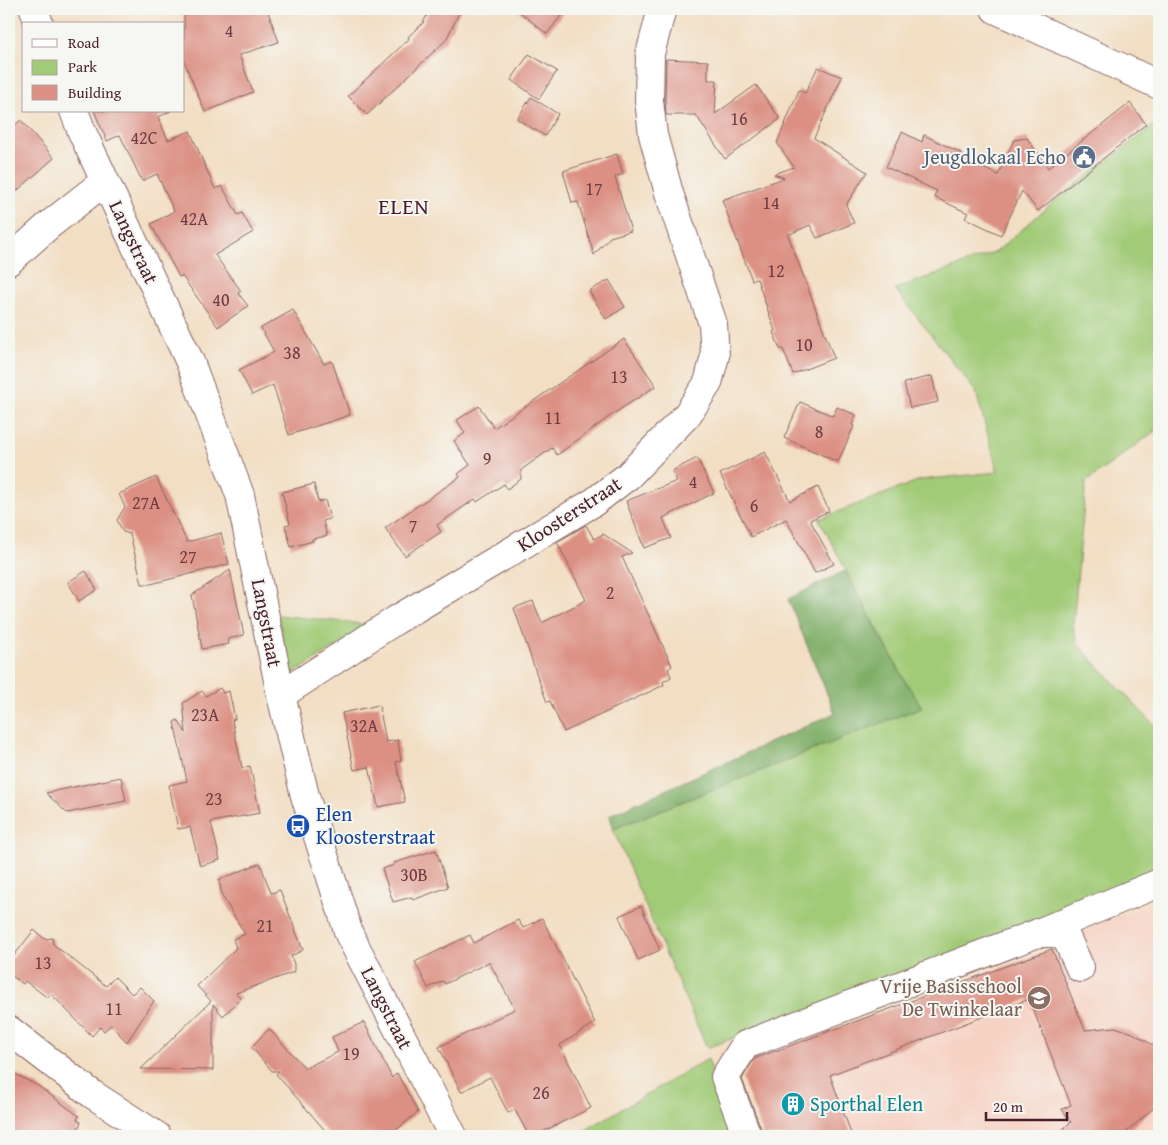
<svg xmlns="http://www.w3.org/2000/svg" width="1168" height="1145" viewBox="0 0 1168 1145" font-family="'Gentium Book Plus',serif">
<style>
.built{fill:#f6d2c3}
.green{fill:#a1cb77;stroke:#767551}
.forest{fill:#80af68;stroke:#65674a}
.building{fill:#dc9083}
.lines{fill:none;stroke-linecap:round;stroke-linejoin:round}
.minor-casing{stroke:#856260;stroke-width:30}
.minor{stroke:#fff;stroke-width:28}
.labels{text-anchor:middle;stroke-width:4;stroke-linejoin:round;paint-order:stroke}
.number-label{font-size:18px;fill:#6e3b41}
.service-label{font-size:20px;fill:#4e5e75;stroke:#f6f6f2;text-anchor:end}
.street-label{font-size:20px;fill:#4a1f2b;stroke:#f6f6f2}
.transit-label{font-size:20px;fill:#164399;stroke:#f6f6f2;text-anchor:start}
.education-label{font-size:20px;fill:#785e54;stroke:#f6f6f2;text-anchor:end}
.culture-label{font-size:20px;fill:#0d838f;stroke:#f6f6f2;text-anchor:start}
.quarter-label{font-size:22px;letter-spacing:1px;fill:#4a1f2b;stroke:#f6f6f2}
</style>
<rect width="100%" height="100%" fill="#f6f6f2"/>
<filter id="ink" filterUnits="userSpaceOnUse"><feTurbulence type="fractalNoise" baseFrequency=".02" numOctaves="2"/><feDisplacementMap in="SourceGraphic" scale="10" xChannelSelector="R" yChannelSelector="G"/><feConvolveMatrix kernelMatrix="1 2 1 2 8 2 1 2 1" color-interpolation-filters="sRGB"/></filter>
<filter id="wash" filterUnits="userSpaceOnUse"><feTurbulence type="fractalNoise" baseFrequency=".0096" numOctaves="4" result="noise"/><feDisplacementMap in="SourceGraphic" scale="20" xChannelSelector="R" yChannelSelector="G"/><feGaussianBlur stdDeviation="1.12" result="paint"/><feColorMatrix in="noise" values="0 0 0 0 0 0 0 0 0 0 0 0 0 0 0 0 0 1.4 0 .05"/><feComposite in="paint" operator="in"/></filter>
<g filter="url(#wash)">
<rect width="100%" height="100%" fill="#f2dec3"/>
<!-- built -->
<path class="built" d="M 1159,900 L 1159,1132 L 1154,1136 L 837,1136 L 834,1127 L 847,1122 L 830,1075 L 783,1049 L 1053,948 L 1083,931 Z"/>
<!-- green -->
<path class="green" d="M 1159,121 L 1159,428 L 1086,482 L 1073,626 L 1078,645 L 1159,730 L 1159,878 L 1105,897 L 707,1048 L 662,945 L 613,829 L 922,707 L 905,681 L 819,519 L 920,480 L 998,472 L 976,392 L 895,289 L 996,252 L 1056,200 Z
M 278,615 L 372,625 L 291,675 Z
M 708,1059 L 734,1136 L 575,1136 Z"/>
<!-- forest -->
<path class="forest" d="M 845,571 L 905,681 L 922,707 L 613,829 L 610,815 L 835,713 L 788,599 Z"/>
<g id="blocks">
<!-- building -->
<path class="building" d="M 184,9 L 267,9 L 279,42 L 239,55 L 253,92 L 205,112 L 184,61 Z
M 430,9 L 461,9 L 446,40 L 367,115 L 348,96 L 409,39 L 408,37 L 423,23 Z
M 516,9 L 566,9 L 547,34 Z
M 529,54 L 557,71 L 539,99 L 511,80 Z
M 666,59 L 708,61 L 708,80 L 717,80 L 715,114 L 756,85 L 780,119 L 725,159 L 696,115 L 666,115 L 665,99 Z
M 818,67 L 842,77 L 814,138 L 867,172 L 846,205 L 854,223 L 817,238 L 810,225 L 788,235 L 834,358 L 793,374 L 783,349 L 780,349 L 773,332 L 775,331 L 757,279 L 752,280 L 722,200 L 784,178 L 774,174 L 794,167 L 777,143 L 799,90 L 805,93 Z
M 531,97 L 558,114 L 545,136 L 517,119 Z
M 1130,103 L 1146,124 L 1038,211 L 1022,191 L 1001,235 L 965,218 L 968,213 L 934,197 L 937,191 L 886,167 L 902,132 L 922,142 L 924,135 L 961,153 L 959,157 L 998,175 L 1014,140 L 1027,138 L 1048,168 Z
M 94,111 L 171,111 L 158,117 L 168,140 L 190,131 L 215,189 L 222,186 L 238,215 L 242,213 L 253,232 L 215,255 L 241,291 L 238,293 L 248,306 L 218,327 L 182,276 L 179,277 L 151,224 L 174,211 L 157,174 L 142,181 L 120,135 L 107,141 Z
M 21,120 L 54,158 L 9,198 L 9,130 Z
M 617,154 L 623,174 L 615,177 L 631,231 L 610,237 L 594,255 L 578,202 L 572,203 L 563,171 Z
M 609,280 L 625,307 L 606,319 L 589,291 Z
M 293,310 L 324,364 L 332,361 L 350,415 L 289,435 L 273,385 L 252,395 L 239,370 L 274,352 L 261,328 Z
M 624,339 L 656,386 L 613,414 L 557,455 L 552,448 L 521,470 L 521,479 L 507,489 L 504,484 L 477,502 L 475,499 L 437,525 L 441,532 L 405,556 L 385,528 L 460,477 L 458,474 L 470,465 L 454,441 L 465,433 L 457,420 L 479,406 L 494,428 Z
M 932,376 L 938,402 L 910,408 L 904,383 Z
M 800,402 L 833,416 L 837,407 L 856,415 L 852,425 L 854,426 L 838,462 L 784,438 Z
M 765,452 L 790,501 L 818,487 L 829,511 L 810,520 L 834,564 L 815,573 L 786,519 L 751,537 L 720,474 Z
M 697,458 L 714,493 L 663,518 L 671,538 L 644,548 L 626,501 L 677,481 L 672,471 Z
M 156,477 L 187,542 L 221,533 L 229,564 L 151,584 L 142,584 L 130,534 L 123,532 L 117,520 L 125,507 L 119,494 Z
M 314,484 L 318,502 L 325,500 L 330,519 L 323,521 L 327,536 L 312,539 L 313,541 L 291,547 L 285,525 L 290,524 L 282,492 Z
M 586,525 L 594,539 L 603,534 L 632,553 L 622,557 L 672,666 L 668,669 L 671,677 L 663,682 L 664,685 L 564,732 L 550,701 L 547,702 L 539,681 L 514,608 L 533,601 L 542,623 L 586,600 L 557,542 Z
M 230,570 L 244,635 L 228,639 L 229,644 L 202,649 L 192,595 Z
M 86,571 L 97,590 L 79,601 L 68,582 Z
M 220,688 L 223,693 L 229,691 L 235,719 L 232,720 L 242,768 L 250,766 L 260,813 L 211,822 L 220,860 L 200,866 L 190,827 L 178,829 L 169,785 L 187,781 L 174,722 L 178,720 L 186,733 L 183,703 L 202,691 L 206,696 Z
M 379,705 L 386,742 L 398,740 L 401,761 L 396,762 L 405,802 L 378,807 L 369,767 L 354,770 L 342,713 Z
M 121,777 L 126,801 L 67,813 L 46,793 Z
M 436,850 L 448,887 L 413,900 L 412,897 L 393,902 L 382,869 L 394,865 L 394,863 Z
M 260,863 L 271,893 L 280,890 L 303,950 L 291,956 L 294,964 L 294,972 L 236,993 L 241,998 L 223,1016 L 213,1004 L 213,1070 L 141,1069 L 211,1001 L 197,986 L 236,948 L 233,939 L 245,934 L 222,896 L 219,880 Z
M 641,906 L 660,950 L 638,960 L 619,916 Z
M 542,918 L 595,1023 L 560,1045 L 591,1108 L 534,1136 L 529,1136 L 515,1110 L 508,1113 L 490,1077 L 461,1092 L 439,1047 L 515,1009 L 489,962 L 445,984 L 443,981 L 428,988 L 415,962 L 470,935 L 474,943 L 518,920 L 523,928 Z
M 34,930 L 45,939 L 52,938 L 53,944 L 106,986 L 115,977 L 132,994 L 140,987 L 154,1001 L 127,1042 L 111,1025 L 104,1031 L 100,1027 L 92,1036 L 51,994 L 48,998 L 25,981 L 23,984 L 9,974 L 9,962 Z
M 1052,949 L 1085,1030 L 1115,1027 L 1133,1033 L 1159,1049 L 1159,1093 L 1154,1098 L 1156,1106 L 1122,1136 L 1055,1136 L 1071,1122 L 1062,1109 L 1071,1105 L 1029,999 L 830,1075 L 852,1136 L 762,1136 L 762,1131 L 742,1079 L 754,1059 Z
M 364,1022 L 392,1078 L 397,1073 L 418,1112 L 389,1136 L 330,1136 L 276,1074 L 279,1071 L 272,1071 L 251,1047 L 269,1029 L 305,1068 L 338,1052 L 332,1037 Z
M 15,1074 L 38,1086 L 79,1116 L 77,1119 L 81,1122 L 75,1136 L 9,1136 L 9,1087 Z"/>
</g>
</g>
<g filter="url(#ink)">
<use href="#blocks" fill-opacity="0" stroke="#856260" stroke-width="1"/>
<g class="lines">
<!-- minor casing -->
<g class="minor-casing">
<path id="minor" d="M 34,9 L 39,24
M 995,9 L 1159,85
M 74,111 L 82,132 L 190,362 L 240,495 L 281,695 L 305,796 L 349,934 L 453,1136
M 9,261 L 48,226 L 105,181
M 281,695 L 396,620 L 594,502 L 628,476 L 687,415 L 708,383 L 715,356 L 713,324 L 669,193 L 653,135 L 649,100 L 650,54 L 662,9
M 1038,933 L 1055,933 L 1066,937 L 1080,968
M 9,1030 L 92,1094 L 157,1136
M 747,1136 L 725,1077 L 745,1045 L 1038,933 L 1159,883"/>
</g>
<!-- minor -->
<use href="#minor" class="minor"/>
</g>
</g>
<!-- icons -->
<defs>
<g id="civic-disc" transform="scale(1.25)"><circle r="9.5" fill="#5c6f8a" stroke="#f6f6f2"/><path d="M-.6-6.5H3V-4.5H.6V-3L4-1V1h2V6H-6V1h2V-1L-.6-3ZM-1.2 2.5V6h2.4V2.5Z" fill="#fff"/></g>
<g id="bus-disc" transform="scale(1.25)"><circle r="9.5" fill="#1a4fb4" stroke="#f6f6f2"/><path d="M-5-6H5V4H4V6H2V4H-2V6H-4V4H-5ZM-3.5-4V0h7V-4ZM-3.5 1.2v1.5H-2V1.2ZM2 1.2v1.5H3.5V1.2Z" fill="#fff"/></g>
<g id="school-disc" transform="scale(1.25)"><circle r="9.5" fill="#8d6e63" stroke="#f6f6f2"/><path d="M0-5L7-2L0 1L-7-2ZM-4 1L0 2.5L4 1V4Q0 6-4 4Z" fill="#fff"/></g>
<g id="building-disc" transform="scale(1.25)"><circle r="9.5" fill="#0f9aa8" stroke="#f6f6f2"/><path d="M-4-6H4V6H1V3H-1V6H-4ZM-2.5-4.3h1.7v1.8h-1.7ZM.8-4.3h1.7v1.8H.8ZM-2.5-1h1.7V.8h-1.7ZM.8-1h1.7V.8H.8Z" fill="#fff"/></g>
</defs>
<g fill-rule="evenodd">
<use href="#civic-disc" x="1084" y="157"/>
<use href="#bus-disc" x="298" y="826"/>
<use href="#school-disc" x="1039" y="998"/>
<use href="#building-disc" x="793" y="1104"/>
</g>
<g class="labels">
<!-- number labels -->
<g class="number-label">
<text x="229" y="37">4</text>
<text x="739" y="125">16</text>
<text x="144" y="144">42C</text>
<text x="594" y="195">17</text>
<text x="771" y="209">14</text>
<text x="194" y="225">42A</text>
<text x="776" y="277">12</text>
<text x="221" y="306">40</text>
<text x="804" y="351">10</text>
<text x="292" y="359">38</text>
<text x="619" y="383">13</text>
<text x="553" y="424">11</text>
<text x="819" y="438">8</text>
<text x="487" y="465">9</text>
<text x="693" y="488">4</text>
<text x="146" y="509">27A</text>
<text x="754" y="512">6</text>
<text x="413" y="532">7</text>
<text x="188" y="563">27</text>
<text x="610" y="599">2</text>
<text x="205" y="721">23A</text>
<text x="364" y="732">32A</text>
<text x="214" y="805">23</text>
<text x="414" y="881">30B</text>
<text x="265" y="932">21</text>
<text x="43" y="969">13</text>
<text x="114" y="1015">11</text>
<text x="351" y="1060">19</text>
<text x="541" y="1099">26</text>
</g>
<!-- service labels -->
<g class="service-label">
<text x="1066" y="164">Jeugdlokaal Echo</text>
</g>
<!-- street labels -->
<g class="street-label">
<text transform="translate(134 242) rotate(65)" y="7">Langstraat</text>
<text transform="translate(569 514) rotate(-33)" y="7">Kloosterstraat</text>
<text transform="translate(267 623) rotate(79)" y="7">Langstraat</text>
<text transform="translate(387 1008) rotate(63)" y="7">Langstraat</text>
</g>
<!-- transit labels -->
<g class="transit-label">
<text x="316" y="821">Elen<tspan x="316" dy="23">Kloosterstraat</tspan></text>
</g>
<!-- education labels -->
<g class="education-label">
<text x="1022" y="993">Vrije Basisschool<tspan x="1022" dy="23">De Twinkelaar</tspan></text>
</g>
<!-- culture labels -->
<g class="culture-label">
<text x="810" y="1111">Sporthal Elen</text>
</g>
<!-- quarter labels -->
<g class="quarter-label">
<text x="404" y="214">ELEN</text>
</g>
</g>
<!-- margin -->
<rect width="1168" height="1145" fill="none" stroke="#f6f6f2" stroke-width="30"/>
<!-- legend -->
<rect x="22" y="22" width="162" height="90" fill="#f6f6f2" stroke="#b1a0a2"/>
<rect x="32" y="39" width="25" height="8" fill="#ffffff" stroke="#b1a0a2"/>
<text x="68" y="48" font-size="15" fill="#4a1f2b">Road</text>
<rect x="32" y="60" width="25" height="15" fill="#a1cb77" stroke="#b1a0a2"/>
<text x="68" y="72" font-size="15" fill="#4a1f2b">Park</text>
<rect x="32" y="85" width="25" height="15" fill="#dc9083" stroke="#b1a0a2"/>
<text x="68" y="98" font-size="15" fill="#4a1f2b">Building</text>
<!-- scale -->
<path d="M986 1112v8h81v-8" fill="none" stroke="#4a1f2b" stroke-width="2.5"/>
<text x="993" y="1112" font-size="15" fill="#4a1f2b" stroke="#f6f6f2" stroke-width="4" paint-order="stroke">20 m</text>
</svg>
